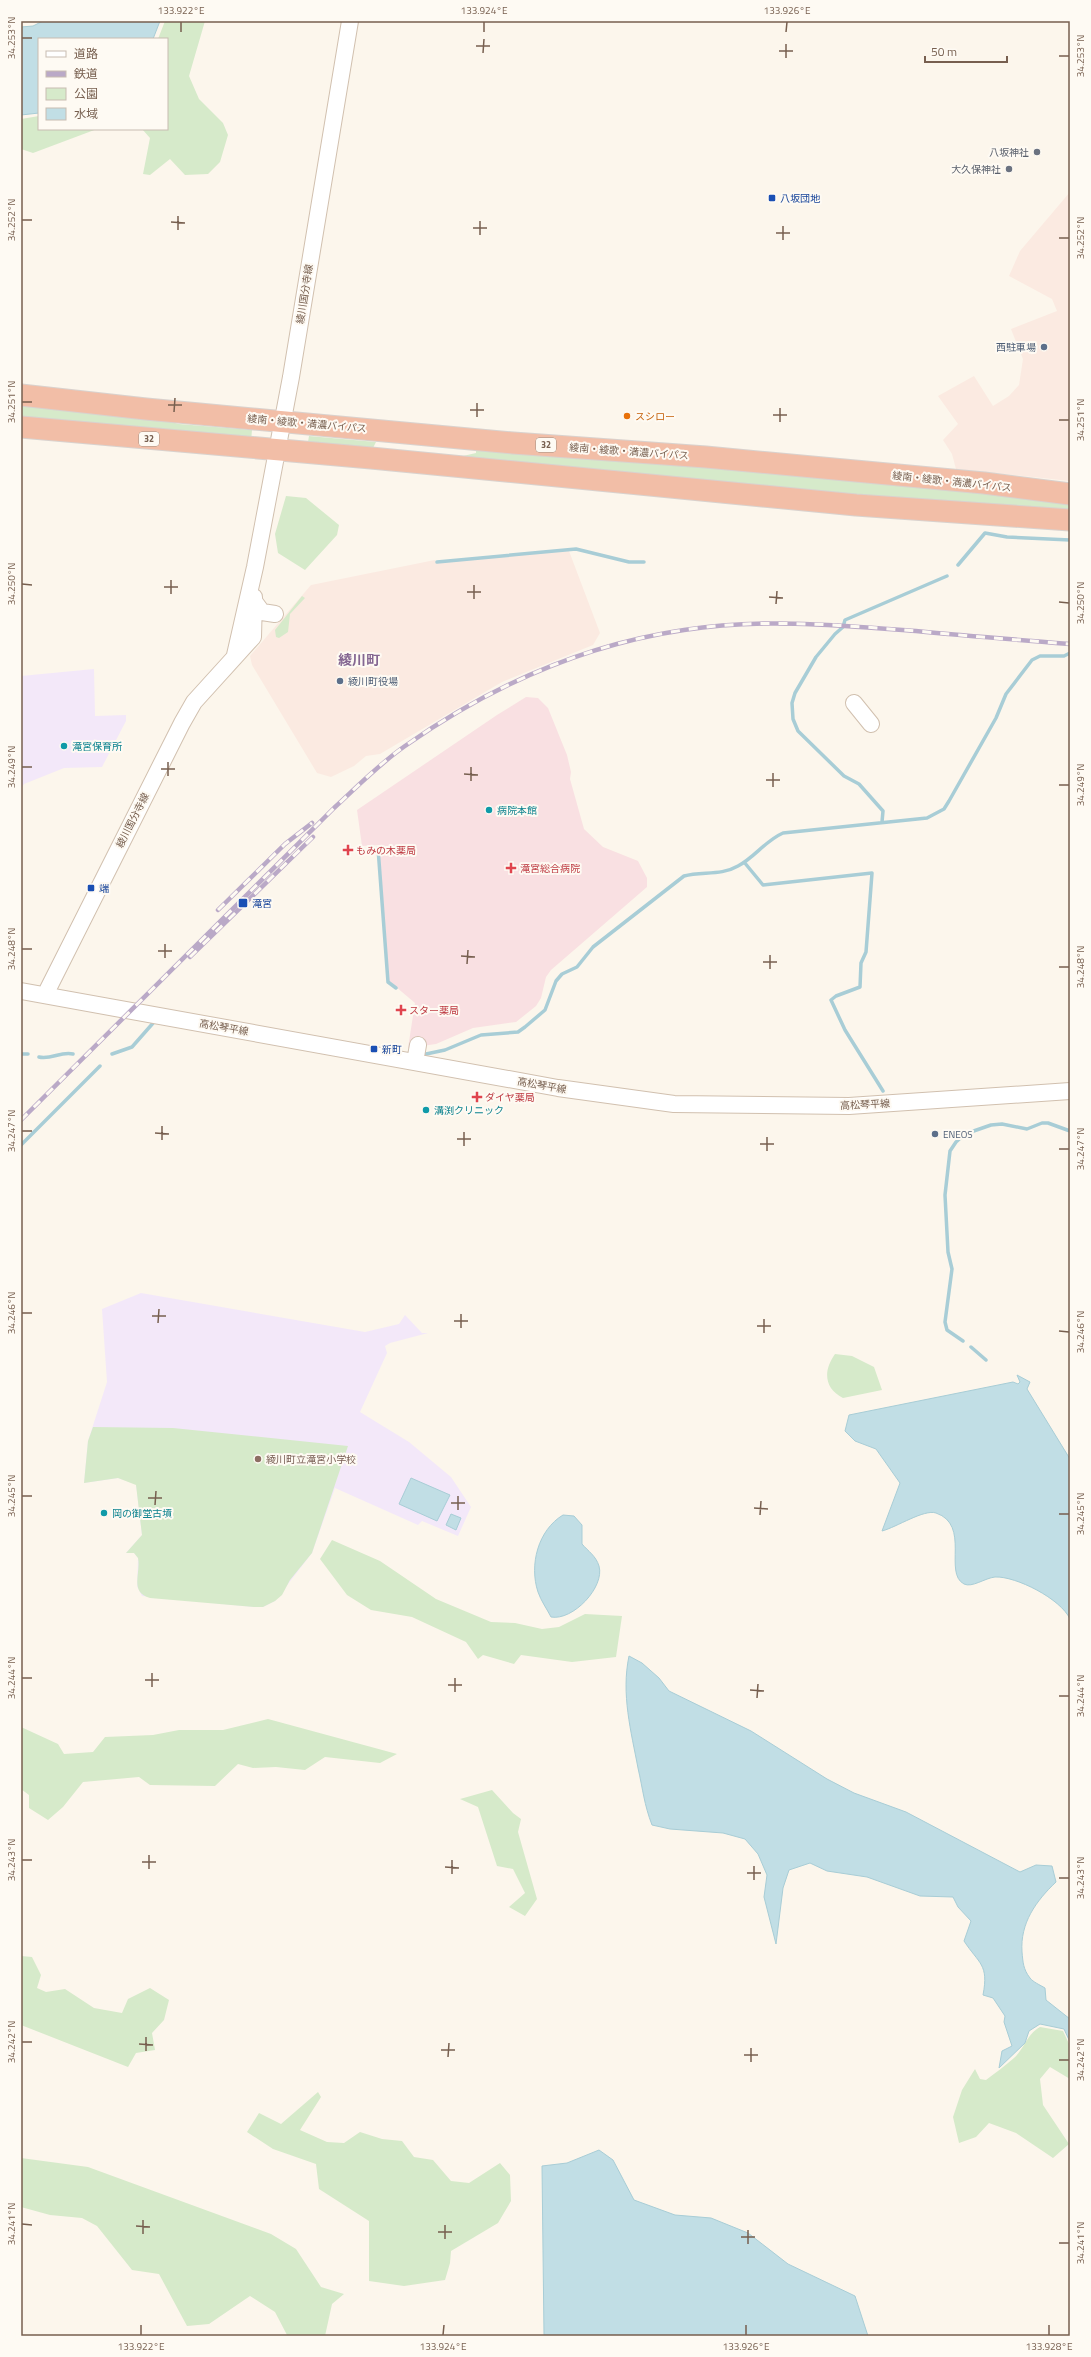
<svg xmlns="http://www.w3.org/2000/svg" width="1091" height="2357" viewBox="0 0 1091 2357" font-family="'Titillium Web','Noto Sans JP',sans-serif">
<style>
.commercial{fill:#fbeae1}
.education{fill:#f3e8f9}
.medical{fill:#f9e0e2}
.green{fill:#d6eaca}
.water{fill:#c1dee5;stroke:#a8cdd6}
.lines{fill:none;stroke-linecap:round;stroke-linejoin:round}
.stream{stroke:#a8cdd6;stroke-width:3.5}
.secondary-casing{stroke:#d1c0af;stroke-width:18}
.highway-casing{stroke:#d9d2ce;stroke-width:23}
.secondary{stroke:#fff;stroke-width:16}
.highway{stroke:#f2bea7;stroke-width:21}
.rail-casing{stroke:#baa9c7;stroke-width:4.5}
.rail{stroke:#fefaf3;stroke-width:3;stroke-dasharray:9;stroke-linecap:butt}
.ticks{fill:none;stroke:#775f4f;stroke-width:1.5}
.worship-dot{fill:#6b7280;stroke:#fefaf3;stroke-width:1.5}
.transit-dot{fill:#1a4fb4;stroke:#fefaf3;stroke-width:1.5}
.service-dot{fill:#5c6f8a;stroke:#fefaf3;stroke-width:1.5}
.food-dot{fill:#e8710a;stroke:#fefaf3;stroke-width:1.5}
.culture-dot{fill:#0f9aa8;stroke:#fefaf3;stroke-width:1.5}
.health-dot{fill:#e0444e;stroke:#fefaf3;stroke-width:1.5}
.education-dot{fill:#8d6e63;stroke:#fefaf3;stroke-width:1.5}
.labels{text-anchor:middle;stroke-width:4;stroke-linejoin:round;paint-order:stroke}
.shield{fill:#fefaf3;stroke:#a08e80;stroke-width:1}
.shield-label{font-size:9px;font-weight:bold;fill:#775f4f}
.worship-label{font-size:10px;fill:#5b616d;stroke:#fefaf3;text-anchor:end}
.transit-label{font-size:10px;fill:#164399;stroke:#fefaf3;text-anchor:start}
.street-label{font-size:10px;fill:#775f4f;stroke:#fefaf3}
.service-label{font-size:10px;fill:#4e5e75;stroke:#fefaf3;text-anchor:start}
.food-label{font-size:10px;fill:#c56008;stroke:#fefaf3;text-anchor:start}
.culture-label{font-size:10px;fill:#0d838f;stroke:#fefaf3;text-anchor:start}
.health-label{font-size:10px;fill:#be3a42;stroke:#fefaf3;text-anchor:start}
.education-label{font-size:10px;fill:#785e54;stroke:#fefaf3;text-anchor:start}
.district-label{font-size:14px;font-weight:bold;fill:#856792;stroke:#fefaf3}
.neatline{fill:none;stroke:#775f4f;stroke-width:1.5}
.ticks-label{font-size:10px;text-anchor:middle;fill:#775f4f}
</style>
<rect width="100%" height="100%" fill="#fcf6ec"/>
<!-- commercial -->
<path class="commercial" d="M 1070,192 L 1070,481 L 956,469 L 952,454 L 943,440 L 958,424 L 938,396 L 974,376 L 993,406 L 1009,396 L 1019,385 L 1023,359 L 1011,329 L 1057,311 L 1052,299 L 1009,276 L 1020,251 Z
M 569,551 L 600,633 L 593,645 L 502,682 L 380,754 L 366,756 L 354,766 L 331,777 L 317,773 L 252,665 L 250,656 L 311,585 L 435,560 L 437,563 L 447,560 Z"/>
<!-- education -->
<path class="education" d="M 94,669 L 95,716 L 126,715 L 126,721 L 102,767 L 64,768 L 24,784 L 21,789 L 21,676 Z
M 141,1293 L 365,1332 L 399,1324 L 405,1315 L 422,1333 L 428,1333 L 390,1343 L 385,1346 L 387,1353 L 360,1412 L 409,1442 L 451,1477 L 471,1507 L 458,1536 L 422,1521 L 418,1525 L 335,1488 L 312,1553 L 275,1601 L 263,1607 L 254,1607 L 142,1596 L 137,1586 L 138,1558 L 134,1553 L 126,1553 L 142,1535 L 136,1484 L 118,1478 L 84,1483 L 88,1441 L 107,1382 L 102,1309 Z"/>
<!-- medical -->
<path class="medical" d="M 526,697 L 538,698 L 548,708 L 567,755 L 571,772 L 570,779 L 584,829 L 603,847 L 638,861 L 647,878 L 647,887 L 551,970 L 546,977 L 541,998 L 536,1006 L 516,1022 L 473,1028 L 436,1044 L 408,1048 L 415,1003 L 389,981 L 379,845 L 362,846 L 357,810 L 497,715 Z"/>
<!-- green -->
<path class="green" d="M 165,21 L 205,21 L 189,76 L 199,99 L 223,123 L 228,135 L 220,162 L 208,174 L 185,175 L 170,159 L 150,175 L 143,174 L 150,138 L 142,129 L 167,129 L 167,39 L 158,39 Z
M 39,116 L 39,129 L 97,129 L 33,153 L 21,149 L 21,119 Z
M 21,402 L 133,413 L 179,424 L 252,430 L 251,441 L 21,422 Z
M 309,436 L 376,442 L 372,450 L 319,445 L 308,442 Z
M 476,447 L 603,456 L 1070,500 L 1070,515 L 464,458 L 463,456 L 476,453 Z
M 286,496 L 306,498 L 339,525 L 337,535 L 305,570 L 278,553 L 275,534 Z
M 302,596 L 305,598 L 290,614 L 288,632 L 279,638 L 276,637 L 275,630 Z
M 835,1354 L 852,1356 L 874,1367 L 882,1390 L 843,1398 C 824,1388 823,1371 835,1354 Z
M 93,1427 L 173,1428 L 348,1446 L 312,1553 L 290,1580 L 282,1595 L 275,1601 L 263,1607 L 254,1607 L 150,1598 C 129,1592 141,1574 138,1558 L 134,1553 L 126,1553 L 142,1535 L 136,1485 L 118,1478 L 84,1483 L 88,1441 Z
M 332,1540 L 380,1561 L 436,1599 L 491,1622 L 515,1623 L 542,1629 L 559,1627 L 585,1614 L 622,1616 L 616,1657 L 572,1662 L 521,1655 L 514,1664 L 483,1655 L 478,1659 L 466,1642 L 412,1617 L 371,1610 L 347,1595 L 320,1559 Z
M 268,1719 L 397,1754 L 380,1763 L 325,1757 L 305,1770 L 276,1767 L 253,1768 L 238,1764 L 215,1786 L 150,1785 L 139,1777 L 83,1782 L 63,1807 L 48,1820 L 29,1808 L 29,1795 L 21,1789 L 21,1727 L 58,1744 L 64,1754 L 93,1752 L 105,1737 L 153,1735 L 179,1730 L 223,1730 Z
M 492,1790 L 513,1813 L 521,1819 L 518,1832 L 537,1899 L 525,1916 L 509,1907 L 525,1893 L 513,1869 L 497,1866 L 478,1807 L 460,1799 Z
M 21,1956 L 32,1957 L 41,1975 L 37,1988 L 46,1992 L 65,1989 L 94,2008 L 122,2013 L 128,1999 L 150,1988 L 169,2000 L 164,2020 L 152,2033 L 155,2050 L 136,2053 L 128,2067 L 21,2025 Z
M 1040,2027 L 1063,2031 L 1070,2046 L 1070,2079 L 1050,2067 L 1040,2079 L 1043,2105 L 1069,2144 L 1053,2158 L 1016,2133 L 989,2123 L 976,2137 L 959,2143 L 953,2117 L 962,2090 L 975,2069 L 980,2079 L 986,2080 C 995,2073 1005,2066 1014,2058 C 1024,2049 1027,2034 1040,2027 Z
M 318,2092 L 321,2097 L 300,2130 L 327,2142 L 344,2143 L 360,2132 L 382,2139 L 402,2141 L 414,2157 L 433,2160 L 451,2181 L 469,2183 L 500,2163 L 510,2175 L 511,2201 L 498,2223 L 451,2251 L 450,2263 L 445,2280 L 404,2286 L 369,2281 L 369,2221 L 319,2189 L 316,2164 L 273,2149 L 247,2132 L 259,2113 L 281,2124 Z
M 21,2158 L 88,2167 L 271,2234 L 296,2249 L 321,2287 L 344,2294 L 332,2304 L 325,2336 L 287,2335 L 275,2312 L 250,2296 L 209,2324 L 187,2326 L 159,2274 L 132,2270 L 97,2226 L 82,2218 L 50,2215 L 21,2207 Z"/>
<!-- water -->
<path class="water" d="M 43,21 L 160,21 L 153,39 L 39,39 L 39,113 L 21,115 L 21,27 L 33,26 Z
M 1017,1375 L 1030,1382 L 1027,1389 L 1070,1459 L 1070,1619 C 1061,1599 1016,1576 995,1577 C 985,1578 972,1588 964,1584 C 943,1573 971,1525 936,1513 C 924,1509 897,1527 882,1531 L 900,1483 L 876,1449 L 855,1441 L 845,1431 L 849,1415 L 1013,1382 L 1018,1384 L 1020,1382 Z
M 411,1478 L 450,1495 L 437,1521 L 399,1504 Z
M 451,1514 L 461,1518 L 456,1530 L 446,1525 Z
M 563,1515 L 574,1516 L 582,1525 L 582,1544 C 588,1551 596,1556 599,1566 C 605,1587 573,1621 551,1617 C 547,1609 541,1601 538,1592 C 529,1565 538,1530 563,1515 Z
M 629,1656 L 642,1663 L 659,1678 L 669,1691 L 751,1731 L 827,1779 L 854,1793 L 906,1812 L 1020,1872 L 1036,1865 L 1052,1866 L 1056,1882 C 1036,1901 1020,1923 1022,1952 C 1023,1962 1023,1969 1030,1978 C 1033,1982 1040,1985 1045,1988 L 1046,2000 L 1070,2019 L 1070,2042 L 1064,2029 L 1040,2024 L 1029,2031 L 1025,2043 L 999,2068 L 1002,2051 L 1012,2046 L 1004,2022 L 1005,2016 L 993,1998 L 983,1995 C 989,1964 979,1964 964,1941 L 971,1921 L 958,1907 L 953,1897 L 920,1896 L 867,1877 L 827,1871 L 810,1863 L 789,1870 L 783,1888 L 776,1944 L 764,1897 L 767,1875 L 758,1854 L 745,1839 L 723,1833 L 670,1829 L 652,1825 C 644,1804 643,1790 638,1768 C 631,1731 621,1694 629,1656 Z
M 599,2150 L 613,2160 L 634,2200 L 675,2215 L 711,2218 L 748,2233 L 788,2264 L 855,2296 L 868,2336 L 544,2335 L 542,2166 L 567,2163 Z"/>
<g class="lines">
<!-- stream -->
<path class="stream" d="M 437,562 L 576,549 L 629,562 L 644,562
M 958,565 L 985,533 L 1007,537 L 1070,540
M 882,822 L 883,811 L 859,784 L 844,776 L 798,731 L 793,719 L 792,703 L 795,693 L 816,657 L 835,634 L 843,627 L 845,620 L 947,576
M 378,848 L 388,982 L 396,988
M 744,862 L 763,885 L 872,873 L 866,952 L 861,963 L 860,987 L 836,996 L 831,1000 L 845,1030 L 883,1091
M 21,1054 L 28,1054
M 112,1054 L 132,1047 L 154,1022
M 426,1054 L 445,1050 L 481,1035 L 518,1032 L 525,1027 L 545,1010 L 556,981 L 562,974 L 577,967 L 593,947 L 684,876 C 702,871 721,876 738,866 C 755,857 765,841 783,833 L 927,818 L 944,809 L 949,801 L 996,718 L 1006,694 L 1032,660 L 1040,656 L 1064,656 L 1070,653
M 39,1057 C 51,1060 61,1051 73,1054
M 21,1145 L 100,1066
M 963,1341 L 947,1330 L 945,1322 L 952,1269 L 948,1252 L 945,1195 L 950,1151 L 956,1142 L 965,1134 L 991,1125 L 1002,1124 L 1027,1129 L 1042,1123 L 1048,1123 L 1070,1131
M 971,1347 L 986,1360"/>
<!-- secondary casing -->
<g class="secondary-casing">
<path id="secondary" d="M 254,601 L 262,612 L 275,614
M 235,655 L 255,567 L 291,377 L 350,21
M 854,703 L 871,724
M 21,991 L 558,1088 L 674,1104 L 849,1106 L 1070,1091
M 45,995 L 182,723 L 194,702 L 253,637 L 254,597
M 415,1062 L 418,1045"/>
</g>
<!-- highway casing -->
<g class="highway-casing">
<path id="highway" d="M 21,395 L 146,409 L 513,443 L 706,457 L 984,483 L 1070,494
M 21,427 L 371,458 L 856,505 L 1070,520"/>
</g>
<!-- secondary -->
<use href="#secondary" class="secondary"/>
<!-- highway -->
<use href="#highway" class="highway"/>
<!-- rail casing -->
<g class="rail-casing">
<path id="rail" d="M 218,910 L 285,844 L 312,823
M 190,957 L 313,837
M 21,1120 L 334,808 C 357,787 379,764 405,746 C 489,687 582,645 684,630 C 760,618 839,625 916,631 C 968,636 1019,640 1070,644"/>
</g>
<!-- rail -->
<use href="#rail" class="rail"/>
</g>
<!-- ticks -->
<path class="ticks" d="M 181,32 L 181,22M 484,32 L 484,22M 786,32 L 787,22M 22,38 L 32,38M 476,46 L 490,46M 779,51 L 793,51M 483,53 L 484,39M 1059,56 L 1069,56M 786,58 L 786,44M 22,220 L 32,220M 171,222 L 185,223M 473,228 L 487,228M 178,230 L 178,216M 776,233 L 790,233M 480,235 L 480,221M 1059,238 L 1069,238M 783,240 L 783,226M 22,402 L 32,402M 168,405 L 182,405M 470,410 L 484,410M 174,412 L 175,398M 773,415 L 787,415M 477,417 L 477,403M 1059,420 L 1069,420M 780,422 L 780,408M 22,584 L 32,585M 164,587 L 178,587M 467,592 L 481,592M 171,594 L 171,580M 769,597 L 783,598M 474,599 L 474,585M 1059,602 L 1069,603M 776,604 L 777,591M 22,767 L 32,767M 161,769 L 175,769M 464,774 L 478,775M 168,776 L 168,762M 766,780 L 780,780M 471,781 L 471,767M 1059,785 L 1069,785M 773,787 L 773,773M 22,949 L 32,949M 158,951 L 172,951M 461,956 L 475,957M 165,958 L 165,944M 763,962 L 777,962M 467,964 L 468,950M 1059,967 L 1069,967M 770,969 L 770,955M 22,1131 L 32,1131M 155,1133 L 169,1134M 457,1139 L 471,1139M 162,1140 L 162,1126M 760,1144 L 774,1144M 464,1146 L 464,1132M 1059,1149 L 1069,1149M 767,1151 L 767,1137M 22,1313 L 32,1313M 152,1316 L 166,1316M 454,1321 L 468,1321M 158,1323 L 159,1309M 757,1326 L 771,1326M 461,1328 L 461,1314M 1059,1331 L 1069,1332M 764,1333 L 764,1319M 22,1496 L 32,1496M 148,1498 L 162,1498M 451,1503 L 465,1503M 155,1505 L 156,1491M 754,1508 L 768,1509M 458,1510 L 458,1496M 1059,1514 L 1069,1514M 760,1515 L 761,1501M 22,1678 L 32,1678M 145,1680 L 159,1680M 448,1685 L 462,1685M 152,1687 L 152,1673M 750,1690 L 764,1691M 455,1692 L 455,1678M 1059,1696 L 1069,1696M 757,1698 L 758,1684M 22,1860 L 32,1860M 142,1862 L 156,1862M 445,1867 L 459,1868M 149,1869 L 149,1855M 747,1873 L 761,1873M 452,1874 L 452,1860M 1059,1878 L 1069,1878M 754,1880 L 754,1866M 22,2042 L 32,2042M 139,2044 L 153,2045M 441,2050 L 455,2050M 146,2051 L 146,2037M 744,2055 L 758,2055M 448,2057 L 449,2043M 1059,2060 L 1069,2060M 751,2062 L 751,2048M 22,2224 L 32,2225M 136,2226 L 150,2227M 438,2232 L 452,2232M 143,2234 L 143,2220M 741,2237 L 755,2237M 445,2239 L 445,2225M 1059,2243 L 1069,2243M 748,2244 L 748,2230M 141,2335 L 141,2325M 443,2335 L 444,2325M 746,2335 L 746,2325M 1049,2335 L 1049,2325"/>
<!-- markers -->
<g class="worship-dot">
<circle cx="1037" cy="152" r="4"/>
<circle cx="1009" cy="169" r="4"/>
</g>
<g class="transit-dot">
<rect x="768" y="194" width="8" height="8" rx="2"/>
<rect x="87" y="884" width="8" height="8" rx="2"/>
<rect x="238" y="898" width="10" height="10" rx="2"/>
<rect x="370" y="1045" width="8" height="8" rx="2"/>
</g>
<g class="service-dot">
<circle cx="1044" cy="347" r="4"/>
<circle cx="340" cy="681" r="4"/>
<circle cx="935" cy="1134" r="4"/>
</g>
<circle class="food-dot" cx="627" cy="416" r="4"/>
<g class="culture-dot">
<circle cx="64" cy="746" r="4"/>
<circle cx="489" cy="810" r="4"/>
<circle cx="426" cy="1110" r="4"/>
<circle cx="104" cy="1513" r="4"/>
</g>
<g class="health-dot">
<path d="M346 844h4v4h4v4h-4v4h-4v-4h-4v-4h4z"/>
<path d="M509 862h4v4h4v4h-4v4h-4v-4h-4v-4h4z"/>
<path d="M399 1004h4v4h4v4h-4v4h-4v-4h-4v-4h4z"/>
<path d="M475 1091h4v4h4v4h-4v4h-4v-4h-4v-4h4z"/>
</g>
<circle class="education-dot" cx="258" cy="1459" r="4"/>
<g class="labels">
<!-- shield labels -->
<g class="shield">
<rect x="139" y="432" width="20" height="14" rx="3"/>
<rect x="536" y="438" width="20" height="14" rx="3"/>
</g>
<g class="shield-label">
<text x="149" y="442">32</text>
<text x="546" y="448">32</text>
</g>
<!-- worship labels -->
<g class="worship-label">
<text x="1029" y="156">八坂神社</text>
<text x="1001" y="173">大久保神社</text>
</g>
<!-- transit labels -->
<g class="transit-label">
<text x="780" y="202">八坂団地</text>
<text x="99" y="892">端</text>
<text x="252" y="907">滝宮</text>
<text x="382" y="1053">新町</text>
</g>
<!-- street labels -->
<g class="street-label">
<text transform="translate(304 294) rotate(-81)" y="4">綾川国分寺線</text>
<text transform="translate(307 423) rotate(5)" y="4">綾南・綾歌・満濃バイパス</text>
<text transform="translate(629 451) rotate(4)" y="4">綾南・綾歌・満濃バイパス</text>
<text transform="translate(952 481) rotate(6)" y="4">綾南・綾歌・満濃バイパス</text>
<text transform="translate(132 820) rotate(-63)" y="4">綾川国分寺線</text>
<text transform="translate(224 1027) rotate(10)" y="4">高松琴平線</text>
<text transform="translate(542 1085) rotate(10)" y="4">高松琴平線</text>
<text transform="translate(865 1104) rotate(-3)" y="4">高松琴平線</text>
</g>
<!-- service labels -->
<g class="service-label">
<text x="1036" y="351" text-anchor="end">西駐車場</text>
<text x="348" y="685">綾川町役場</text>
<text x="943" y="1138">ENEOS</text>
</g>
<!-- food labels -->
<g class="food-label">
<text x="635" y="420">スシロー</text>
</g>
<!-- culture labels -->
<g class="culture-label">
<text x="72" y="750">滝宮保育所</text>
<text x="497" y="814">病院本館</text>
<text x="434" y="1114">溝渕クリニック</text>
<text x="112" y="1517">岡の御堂古墳</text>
</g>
<!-- health labels -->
<g class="health-label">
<text x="356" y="854">もみの木薬局</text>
<text x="520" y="872">滝宮総合病院</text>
<text x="409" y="1014">スター薬局</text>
<text x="485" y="1101">ダイヤ薬局</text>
</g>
<!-- education labels -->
<g class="education-label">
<text x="266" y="1463">綾川町立滝宮小学校</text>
</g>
<!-- district labels -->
<g class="district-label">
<text x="359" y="665">綾川町</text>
</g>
</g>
<!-- border -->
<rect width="1091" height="2357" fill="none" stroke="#fefaf3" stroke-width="44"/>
<!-- legend -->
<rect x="38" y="38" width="130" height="92" fill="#fefaf3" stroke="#c8bcb1"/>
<rect x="46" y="51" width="20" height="6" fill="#ffffff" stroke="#c8bcb1"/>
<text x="74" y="58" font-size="12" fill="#775f4f">道路</text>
<rect x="46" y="71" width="20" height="6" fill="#baa9c7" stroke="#c8bcb1"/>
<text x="74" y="78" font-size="12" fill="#775f4f">鉄道</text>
<rect x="46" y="88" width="20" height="12" fill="#d6eaca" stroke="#c8bcb1"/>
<text x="74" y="98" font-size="12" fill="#775f4f">公園</text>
<rect x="46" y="108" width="20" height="12" fill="#c1dee5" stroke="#c8bcb1"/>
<text x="74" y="118" font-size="12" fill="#775f4f">水域</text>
<!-- scale -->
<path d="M925 56v6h82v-6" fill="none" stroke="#775f4f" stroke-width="2"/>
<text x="931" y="56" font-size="12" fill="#775f4f" stroke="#fefaf3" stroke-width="3" paint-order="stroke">50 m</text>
<rect x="22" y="22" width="1047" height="2313" class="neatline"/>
<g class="ticks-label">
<text x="181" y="14">133.922°E</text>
<text x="484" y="14">133.924°E</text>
<text x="787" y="14">133.926°E</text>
<text transform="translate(11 38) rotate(-90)" y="4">34.253°N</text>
<text transform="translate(1080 56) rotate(-90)" y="4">34.253°N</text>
<text transform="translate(11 220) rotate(-90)" y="4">34.252°N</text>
<text transform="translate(1080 238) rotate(-90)" y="4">34.252°N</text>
<text transform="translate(11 402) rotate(-90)" y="4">34.251°N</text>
<text transform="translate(1080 420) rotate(-90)" y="4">34.251°N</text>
<text transform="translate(11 584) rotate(-90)" y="4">34.250°N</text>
<text transform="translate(1080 603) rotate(-90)" y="4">34.250°N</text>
<text transform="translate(11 767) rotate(-90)" y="4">34.249°N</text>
<text transform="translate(1080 785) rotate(-90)" y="4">34.249°N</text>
<text transform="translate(11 949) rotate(-90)" y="4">34.248°N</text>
<text transform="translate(1080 967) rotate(-90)" y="4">34.248°N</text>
<text transform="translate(11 1131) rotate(-90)" y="4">34.247°N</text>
<text transform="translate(1080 1149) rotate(-90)" y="4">34.247°N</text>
<text transform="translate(11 1313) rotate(-90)" y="4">34.246°N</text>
<text transform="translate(1080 1332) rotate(-90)" y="4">34.246°N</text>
<text transform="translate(11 1496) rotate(-90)" y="4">34.245°N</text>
<text transform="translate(1080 1514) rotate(-90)" y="4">34.245°N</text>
<text transform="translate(11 1678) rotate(-90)" y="4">34.244°N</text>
<text transform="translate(1080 1696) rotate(-90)" y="4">34.244°N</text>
<text transform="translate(11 1860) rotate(-90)" y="4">34.243°N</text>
<text transform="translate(1080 1878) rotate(-90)" y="4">34.243°N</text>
<text transform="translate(11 2042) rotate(-90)" y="4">34.242°N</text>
<text transform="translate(1080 2060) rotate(-90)" y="4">34.242°N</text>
<text transform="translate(11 2224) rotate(-90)" y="4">34.241°N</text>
<text transform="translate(1080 2243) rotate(-90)" y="4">34.241°N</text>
<text x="141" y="2350">133.922°E</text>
<text x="443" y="2350">133.924°E</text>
<text x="746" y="2350">133.926°E</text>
<text x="1049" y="2350">133.928°E</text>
</g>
</svg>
